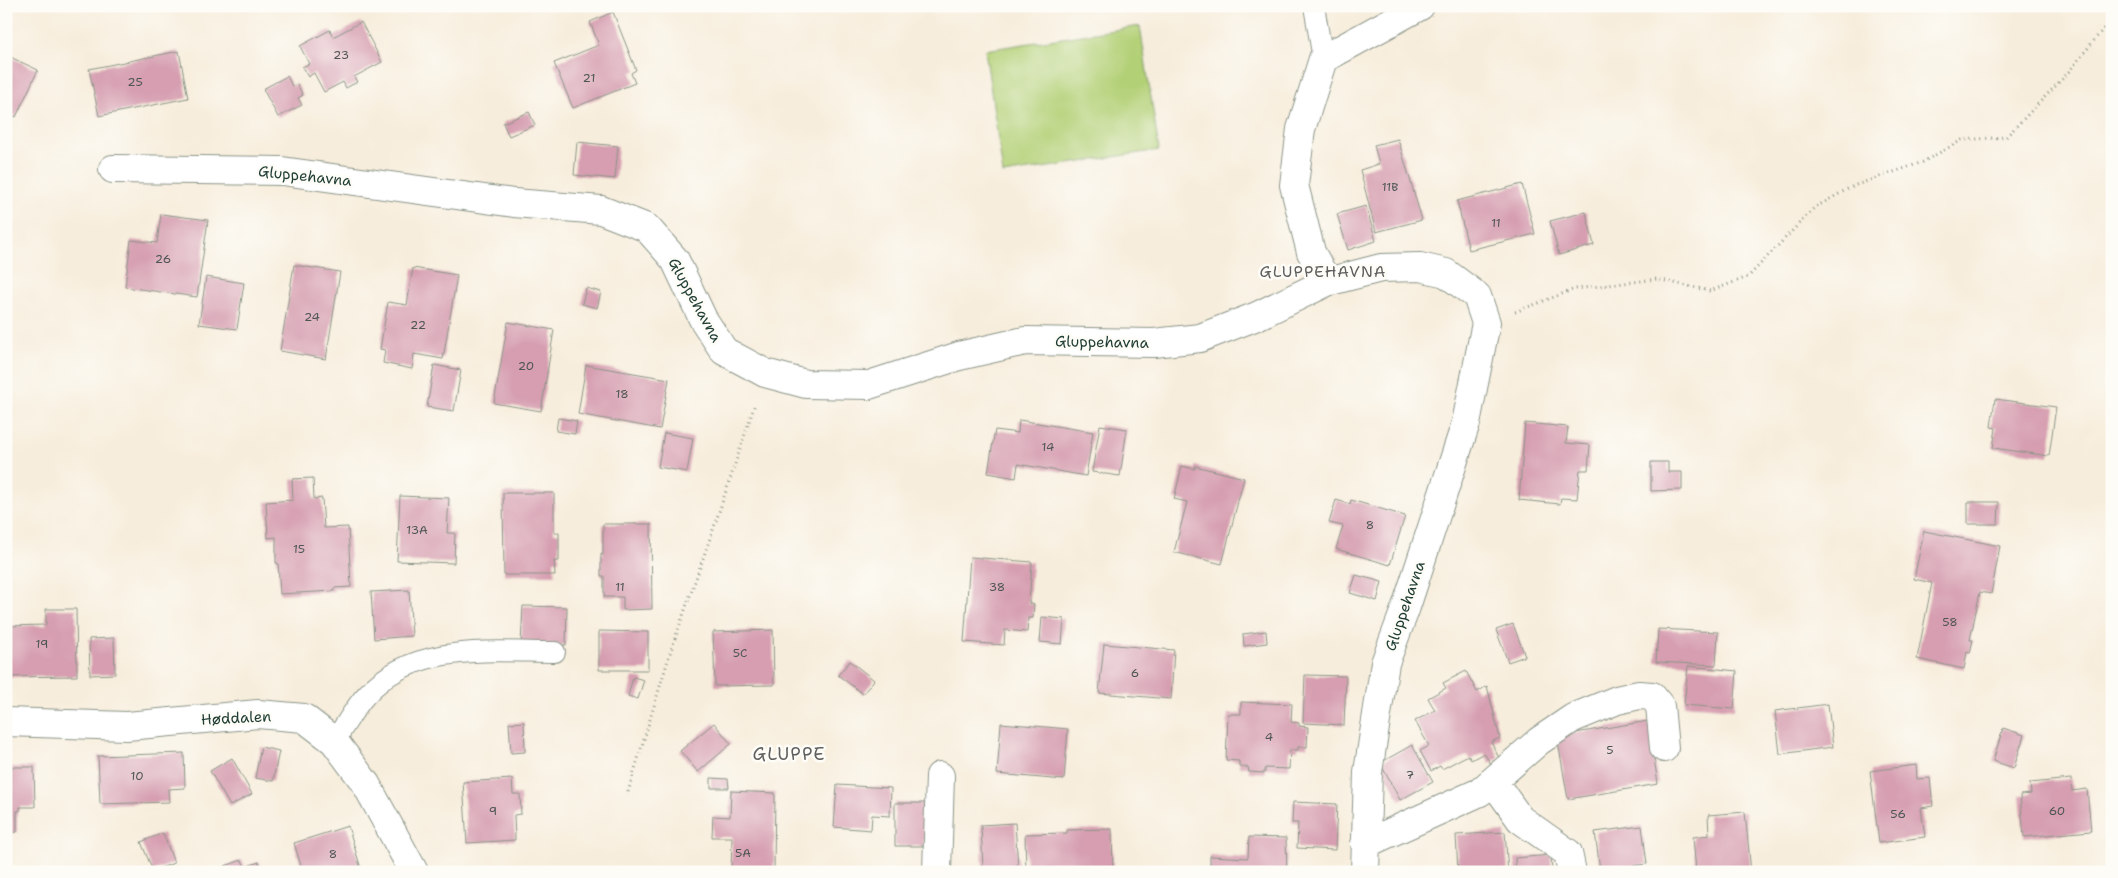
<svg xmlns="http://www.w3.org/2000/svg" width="2118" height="878" viewBox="0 0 2118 878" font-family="'Shantell Sans',sans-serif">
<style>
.green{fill:#b2d076;stroke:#688655}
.building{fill:#d69eb0}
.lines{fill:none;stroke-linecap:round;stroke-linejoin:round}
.lane-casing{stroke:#8b9588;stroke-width:22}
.street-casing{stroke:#8b9588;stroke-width:30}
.path{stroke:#8b9588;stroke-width:3;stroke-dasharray:1 4;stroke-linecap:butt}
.lane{stroke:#fff;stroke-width:20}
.street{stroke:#fff;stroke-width:28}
.labels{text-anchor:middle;stroke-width:5;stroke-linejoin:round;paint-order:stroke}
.number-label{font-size:12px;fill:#4d5553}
.street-label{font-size:15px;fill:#1f3d34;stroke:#fdfcf7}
.neighbourhood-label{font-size:16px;letter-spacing:1px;fill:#5f5f5f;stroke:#fdfcf7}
.quarter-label{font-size:18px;letter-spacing:1px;fill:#5f5f5f;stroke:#fdfcf7}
</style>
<rect width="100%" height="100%" fill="#fdfcf7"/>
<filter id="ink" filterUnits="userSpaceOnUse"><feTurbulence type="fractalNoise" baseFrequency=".02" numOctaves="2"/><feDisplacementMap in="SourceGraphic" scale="10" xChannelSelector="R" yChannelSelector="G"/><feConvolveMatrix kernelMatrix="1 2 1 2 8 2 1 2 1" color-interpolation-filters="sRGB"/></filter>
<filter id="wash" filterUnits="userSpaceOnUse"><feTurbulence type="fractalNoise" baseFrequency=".0096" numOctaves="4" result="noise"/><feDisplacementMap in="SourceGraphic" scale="20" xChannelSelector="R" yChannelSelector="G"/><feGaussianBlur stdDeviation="1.12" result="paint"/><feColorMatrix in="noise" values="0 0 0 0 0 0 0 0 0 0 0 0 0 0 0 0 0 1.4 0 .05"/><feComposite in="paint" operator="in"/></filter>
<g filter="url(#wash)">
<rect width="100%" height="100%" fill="#f7eddc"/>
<!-- green -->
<path class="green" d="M 1140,26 L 1159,150 L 1003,174 L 985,50 Z"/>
<g id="blocks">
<!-- building -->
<path class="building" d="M 613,12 L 636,70 L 631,73 L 635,83 L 573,108 L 554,63 L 599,45 L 590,22 Z
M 361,22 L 382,62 L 354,77 L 357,82 L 346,88 L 343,82 L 324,92 L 314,73 L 308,77 L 302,67 L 309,64 L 300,46 L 330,30 L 333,37 Z
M 179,51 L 188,98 L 99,116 L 89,69 Z
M 6,55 L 38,70 L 16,117 L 6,112 Z
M 287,76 L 292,86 L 297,84 L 303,95 L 298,98 L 302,105 L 278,117 L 263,89 Z
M 529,112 L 535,125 L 509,136 L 503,123 Z
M 1398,139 L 1422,220 L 1376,232 L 1360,170 L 1379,164 L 1374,145 Z
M 577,142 L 618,146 L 615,179 L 574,175 Z
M 1522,184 L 1535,234 L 1469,250 L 1457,201 Z
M 1366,206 L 1376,241 L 1348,250 L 1337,214 Z
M 1586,212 L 1594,245 L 1559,255 L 1550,221 Z
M 161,214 L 208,220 L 197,297 L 125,287 L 131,240 L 157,243 Z
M 294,265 L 340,272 L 326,359 L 280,351 Z
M 413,268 L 457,275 L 443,359 L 414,354 L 412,369 L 383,363 L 385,350 L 380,349 L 388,302 L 407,305 Z
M 206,277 L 244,283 L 237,329 L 199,324 Z
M 586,288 L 601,292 L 597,308 L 582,304 Z
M 508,322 L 554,330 L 541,411 L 494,403 Z
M 434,365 L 461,370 L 454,411 L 427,407 Z
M 586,365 L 669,379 L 660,429 L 578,414 Z
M 1995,399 L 2056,407 L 2049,456 L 1993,448 L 1996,428 L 1991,427 Z
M 558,418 L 577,421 L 575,434 L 556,431 Z
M 1019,420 L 1093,432 L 1086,476 L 1018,464 L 1016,478 L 988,473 L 995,430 L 1018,433 Z
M 1525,423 L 1568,427 L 1566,443 L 1590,445 L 1588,470 L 1580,470 L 1577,499 L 1561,498 L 1560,504 L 1519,500 Z
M 1100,425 L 1127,429 L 1120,476 L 1092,472 Z
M 664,433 L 693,438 L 687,472 L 658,467 Z
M 1651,462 L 1668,462 L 1668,472 L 1682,472 L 1682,490 L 1651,491 Z
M 1182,466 L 1195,469 L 1195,466 L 1244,478 L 1222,564 L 1174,552 L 1187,502 L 1174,499 Z
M 313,478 L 314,499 L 322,498 L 324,528 L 348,527 L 351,587 L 334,588 L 334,591 L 280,594 L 278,563 L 276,563 L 276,537 L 268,538 L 266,502 L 293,500 L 292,479 Z
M 503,493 L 554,493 L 554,533 L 559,533 L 559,561 L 554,561 L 555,575 L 504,575 Z
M 400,496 L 449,498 L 447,533 L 455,533 L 454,563 L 397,561 Z
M 1336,500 L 1350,504 L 1351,500 L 1405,516 L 1390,565 L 1336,549 L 1343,526 L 1329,523 Z
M 1968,502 L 1999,502 L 1998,524 L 1968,524 Z
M 603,524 L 651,524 L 652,609 L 623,610 L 623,597 L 604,597 L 604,576 L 601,576 L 601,554 L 603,555 Z
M 1924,531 L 2000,546 L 1991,594 L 1980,592 L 1970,640 L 1973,640 L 1970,653 L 1967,652 L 1964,669 L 1917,659 L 1932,583 L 1914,579 Z
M 970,557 L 1032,562 L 1029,604 L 1034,604 L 1033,618 L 1028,618 L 1027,632 L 1005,630 L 1004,645 L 964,642 Z
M 1356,575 L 1382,582 L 1377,601 L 1350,593 Z
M 409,590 L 412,636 L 374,639 L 371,592 Z
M 523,606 L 567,607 L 566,645 L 521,644 Z
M 46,609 L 76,609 L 77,676 L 6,677 L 6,626 L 46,625 Z
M 1042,617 L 1064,619 L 1062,644 L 1040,642 Z
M 1513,624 L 1525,656 L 1508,662 L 1496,630 Z
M 1658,629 L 1718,632 L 1716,665 L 1656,662 Z
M 773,630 L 774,685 L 715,686 L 713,632 Z
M 599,631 L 648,632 L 648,670 L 599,670 Z
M 1266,631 L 1267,643 L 1244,646 L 1243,634 Z
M 114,638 L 115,674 L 90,675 L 89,639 Z
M 1104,644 L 1174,650 L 1171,699 L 1099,693 Z
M 850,661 L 874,680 L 863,694 L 838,675 Z
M 1688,666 L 1737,671 L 1734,709 L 1684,705 Z
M 1466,671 L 1477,692 L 1487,686 L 1500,738 L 1491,742 L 1499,758 L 1490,763 L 1484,753 L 1471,760 L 1468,755 L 1442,769 L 1440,766 L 1431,771 L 1420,751 L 1429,746 L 1415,721 L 1435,710 L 1428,698 L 1446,688 L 1443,683 Z
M 1305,675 L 1346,676 L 1344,725 L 1303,723 Z
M 633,677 L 644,680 L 638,699 L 628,696 Z
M 1241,702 L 1292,704 L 1291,722 L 1299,723 L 1299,726 L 1308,727 L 1307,747 L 1298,747 L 1298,750 L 1290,750 L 1289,769 L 1265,768 L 1265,773 L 1249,772 L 1248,767 L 1239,767 L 1239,761 L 1226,760 L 1228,714 L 1241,714 Z
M 1828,704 L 1833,747 L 1780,754 L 1775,711 Z
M 1648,721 L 1665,756 L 1654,758 L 1658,784 L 1568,799 L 1557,736 Z
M 524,722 L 525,752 L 511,753 L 509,723 Z
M 714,723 L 731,744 L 698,772 L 680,751 Z
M 1001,723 L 1068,729 L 1064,780 L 997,774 Z
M 2003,728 L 2024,735 L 2014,768 L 1993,761 Z
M 1412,745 L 1433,782 L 1400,800 L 1380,763 Z
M 261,747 L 279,751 L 273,781 L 255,778 Z
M 184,753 L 185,788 L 168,789 L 169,802 L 100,804 L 98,756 Z
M 232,758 L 252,794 L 230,806 L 210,771 Z
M 1916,765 L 1917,779 L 1930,778 L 1933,806 L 1921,808 L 1925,837 L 1879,843 L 1870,771 Z
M 6,767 L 34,767 L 35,807 L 20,807 L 20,811 L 17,811 L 17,832 L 6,833 Z
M 711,778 L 728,779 L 729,788 L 711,788 Z
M 512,779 L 513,794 L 520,794 L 521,814 L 514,815 L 515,840 L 467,843 L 463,782 Z
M 2071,779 L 2072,791 L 2087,789 L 2091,831 L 2024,837 L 2020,795 L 2031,794 L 2030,783 Z
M 837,785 L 891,788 L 890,816 L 872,815 L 871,830 L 834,827 Z
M 731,791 L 775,793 L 774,872 L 731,872 L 732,837 L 712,837 L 713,816 L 730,817 Z
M 1293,802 L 1337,804 L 1335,850 L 1297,848 L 1298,823 L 1292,823 Z
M 895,803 L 925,803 L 924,846 L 895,846 Z
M 1745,812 L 1751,872 L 1696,872 L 1693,837 L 1709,835 L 1708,815 Z
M 1015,823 L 1018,867 L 983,869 L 981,825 Z
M 348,826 L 362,872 L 303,872 L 294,843 Z
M 1642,826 L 1647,864 L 1600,870 L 1595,832 Z
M 1112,829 L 1113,872 L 1026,872 L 1025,834 L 1067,833 L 1067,830 Z
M 1505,832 L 1508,872 L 1458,872 L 1456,835 Z
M 163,833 L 174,863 L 153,871 L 141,842 Z
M 1249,837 L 1286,838 L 1287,872 L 1210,872 L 1210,856 L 1248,858 Z
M 1551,855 L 1552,872 L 1516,872 L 1515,858 Z
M 242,860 L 245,867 L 259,862 L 263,872 L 227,872 L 225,866 Z"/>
</g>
</g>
<g filter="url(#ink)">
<use href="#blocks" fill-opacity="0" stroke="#8b9588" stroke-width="1"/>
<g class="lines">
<!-- lane casing -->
<g class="lane-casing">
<path id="lane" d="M 1314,6 L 1323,59
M 334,741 C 345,726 354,708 367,694 C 415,642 492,652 555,652"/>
</g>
<!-- street casing -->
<g class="street-casing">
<path id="street" d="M 113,169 L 282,171 L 514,203 L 601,210 L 647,228 L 675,260 L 703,319 L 724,351 L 765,373 L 806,384 L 869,385 L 959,356 L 1025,341 L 1154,343 L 1200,338 L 1257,316 L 1327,282 L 1381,268 L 1420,267 L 1446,273 L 1477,296 L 1486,323 L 1466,423 L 1406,607 L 1385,663 L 1368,772 L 1365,872
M 1327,282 L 1311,252 L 1294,185 L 1301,129 L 1323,59 L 1420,6
M 6,722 L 127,726 L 258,714 L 304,718 L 334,741 L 366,784 L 414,872
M 1493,781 L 1520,819 L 1568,853 L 1572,872
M 1365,844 L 1480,792 L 1539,741 L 1573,718 L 1617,700 L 1639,695 L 1652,696 L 1660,706 L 1664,748
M 937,872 L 940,776"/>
</g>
<!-- path -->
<path class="path" d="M 1515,312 L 1575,289 L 1657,279 L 1710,291 L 1748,277 L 1814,208 L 1853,186 L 1923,162 L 1962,140 L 2006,137 L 2067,74 L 2112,18
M 628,792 L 671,650 L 714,527 L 755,404"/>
<!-- lane -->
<use href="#lane" class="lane"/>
<!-- street -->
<use href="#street" class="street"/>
</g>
</g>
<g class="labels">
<!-- number labels -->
<g class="number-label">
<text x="341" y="59">23</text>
<text x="589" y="82">21</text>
<text x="135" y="86">25</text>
<text x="1390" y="191">11B</text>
<text x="1496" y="227">11</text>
<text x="163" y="263">26</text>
<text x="312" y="321">24</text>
<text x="418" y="329">22</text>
<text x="526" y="370">20</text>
<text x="622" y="398">18</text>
<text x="1048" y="451">14</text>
<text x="1370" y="529">8</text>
<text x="417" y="534">13A</text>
<text x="299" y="553">15</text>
<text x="620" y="591">11</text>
<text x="997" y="591">38</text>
<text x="1950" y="626">58</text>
<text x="42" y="648">19</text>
<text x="740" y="657">5C</text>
<text x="1135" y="677">6</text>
<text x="1269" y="741">4</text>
<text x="1610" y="754">5</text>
<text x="1410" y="779">7</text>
<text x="137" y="780">10</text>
<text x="493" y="815">9</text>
<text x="2057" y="815">60</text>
<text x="1898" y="818">56</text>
<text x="743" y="857">5A</text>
<text x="333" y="858">8</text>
</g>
<!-- street labels -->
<g class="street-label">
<text transform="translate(305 176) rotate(6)" y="5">Gluppehavna</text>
<text transform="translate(695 300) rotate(61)" y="5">Gluppehavna</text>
<text transform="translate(1102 342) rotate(1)" y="5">Gluppehavna</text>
<text transform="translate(1405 606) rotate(-71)" y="5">Gluppehavna</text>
<text transform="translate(236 718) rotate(-3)" y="5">Høddalen</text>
</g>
<!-- neighbourhood labels -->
<g class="neighbourhood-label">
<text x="1323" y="277">GLUPPEHAVNA</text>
</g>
<!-- quarter labels -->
<g class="quarter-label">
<text x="789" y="760">GLUPPE</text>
</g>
</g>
<!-- margin -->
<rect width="2118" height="878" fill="none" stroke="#fdfcf7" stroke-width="25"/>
</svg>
